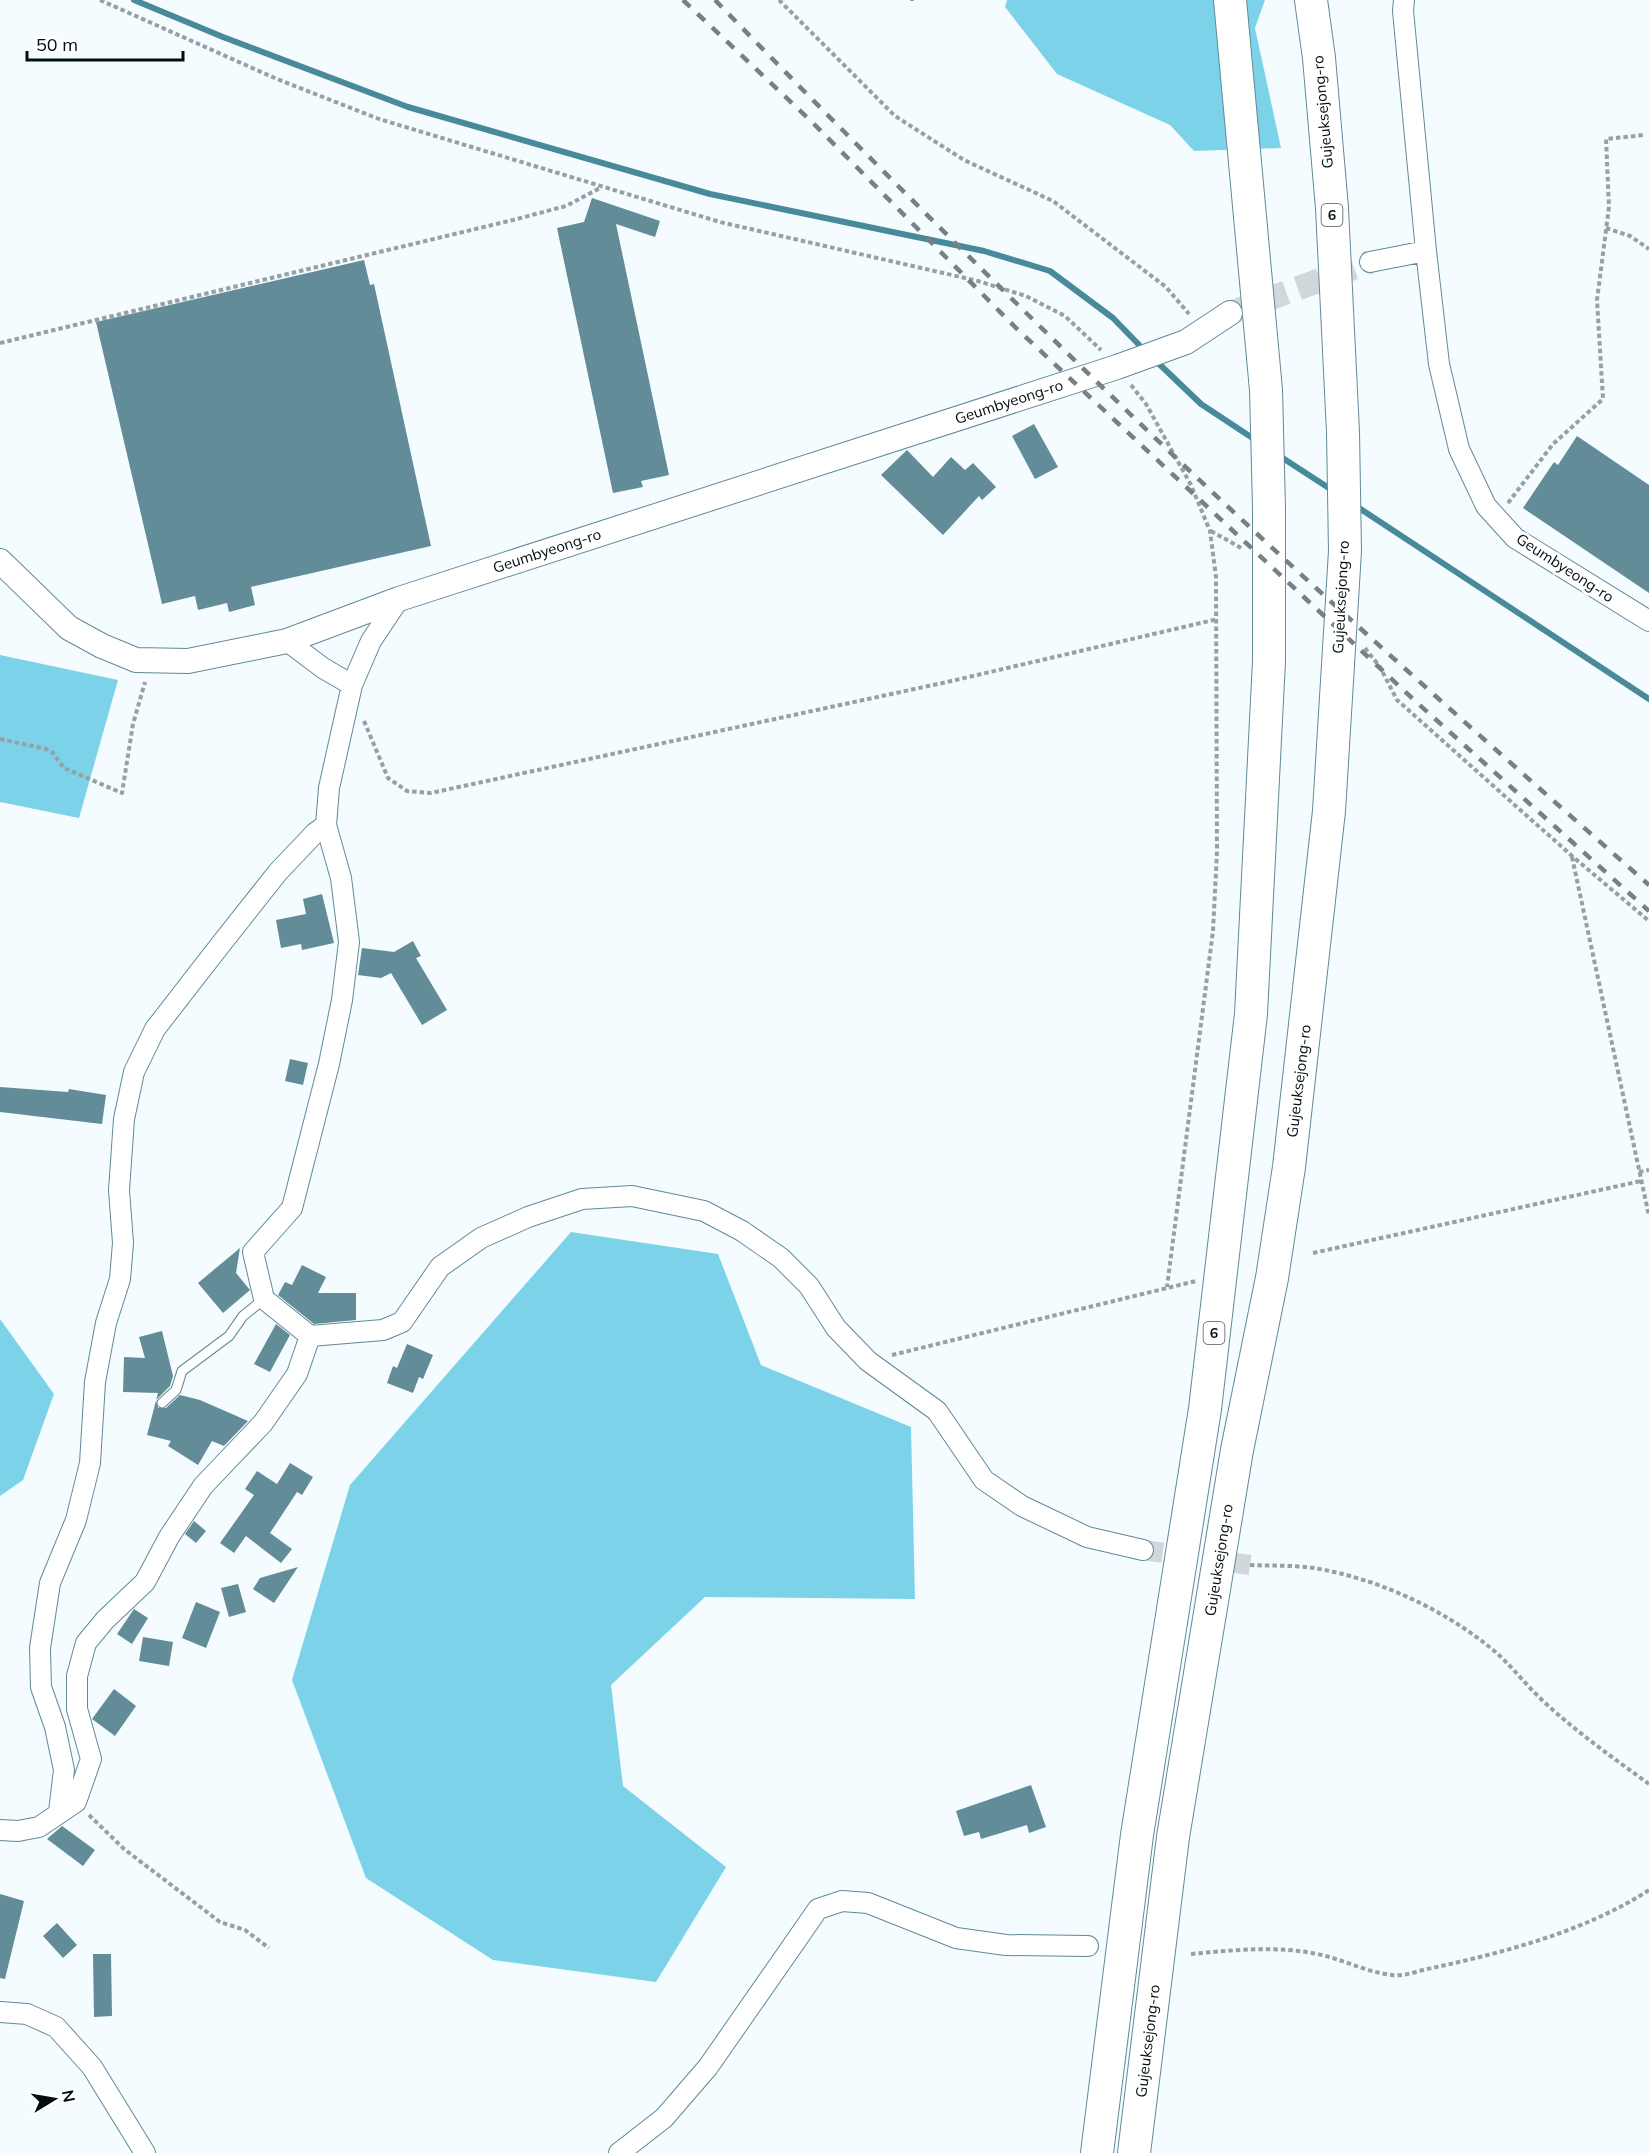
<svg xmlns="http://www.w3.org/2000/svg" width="1649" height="2153" viewBox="0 0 1649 2153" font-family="Mulish,sans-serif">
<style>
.forest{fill:#7cd3e9}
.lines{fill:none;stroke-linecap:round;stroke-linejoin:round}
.stream{stroke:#498a9a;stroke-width:6}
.building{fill:#628c97}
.minor-tunnel{stroke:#d0d8db;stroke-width:20;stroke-dasharray:20 10;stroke-linecap:butt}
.tertiary-tunnel{stroke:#d0d8db;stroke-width:24;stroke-dasharray:24 12;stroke-linecap:butt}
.service-casing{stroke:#608a96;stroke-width:11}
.minor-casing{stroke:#608a96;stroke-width:22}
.tertiary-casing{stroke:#608a96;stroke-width:26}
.trunk-casing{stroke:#608a96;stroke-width:34}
.path{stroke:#97a1a5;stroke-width:4;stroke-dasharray:4.5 3;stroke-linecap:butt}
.service{stroke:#fff;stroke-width:9}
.minor{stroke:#fff;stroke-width:20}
.tertiary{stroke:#fff;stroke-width:24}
.trunk{stroke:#fff;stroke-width:32}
.rail{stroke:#768184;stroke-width:4.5;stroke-dasharray:10 10;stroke-linecap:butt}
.labels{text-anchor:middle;stroke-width:6;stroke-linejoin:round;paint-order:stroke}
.shield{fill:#fff;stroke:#4d5659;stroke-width:1.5}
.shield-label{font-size:14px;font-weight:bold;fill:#010e12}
.street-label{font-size:15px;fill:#010e12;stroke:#fff}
</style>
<rect width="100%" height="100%" fill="#f4fcff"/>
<!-- forest -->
<path class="forest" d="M 1007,0 L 1265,0 L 1255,28 L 1281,148 L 1194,151 L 1170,125 L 1057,74 L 1005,7 Z
M 0,655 L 118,680 L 79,818 L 0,802 Z
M 571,1232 L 718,1254 L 761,1365 L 911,1427 L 915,1599 L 705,1597 L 611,1685 L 623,1786 L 726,1867 L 656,1982 L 493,1960 L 366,1878 L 292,1680 L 350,1485 Z
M 0,1319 L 54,1394 L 23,1480 L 0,1496 Z"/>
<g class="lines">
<!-- stream -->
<path class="stream" d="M 134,0 L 223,37 L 408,107 L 710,194 L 984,251 L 1050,271 L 1113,318 L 1145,351
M 1155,360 L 1201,404 L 1257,441
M 1278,455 L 1335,492
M 1353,504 L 1649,699"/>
</g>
<!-- building -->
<path class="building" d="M 592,198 L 660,221 L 655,237 L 616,224 L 669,475 L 641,481 L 643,487 L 613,493 L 557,228 L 584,222 Z
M 364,260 L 370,285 L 374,284 L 431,546 L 251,587 L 255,605 L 229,612 L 227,603 L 198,610 L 195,596 L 162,604 L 96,322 Z
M 1034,424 L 1058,467 L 1035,479 L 1012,436 Z
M 1577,436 L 1649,485 L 1649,593 L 1523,508 L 1554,462 L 1558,465 Z
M 907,450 L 933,477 L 951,457 L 965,470 L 973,463 L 996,487 L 982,500 L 979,496 L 943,535 L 881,475 Z
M 322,894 L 334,943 L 302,950 L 301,944 L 281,948 L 276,920 L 306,914 L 303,899 Z
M 413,941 L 421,956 L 416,958 L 447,1010 L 422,1025 L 391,973 L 381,978 L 358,975 L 362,948 L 394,952 Z
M 290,1059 L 308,1063 L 303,1085 L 285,1081 Z
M 0,1087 L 68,1092 L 69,1089 L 106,1095 L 102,1124 L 0,1112 Z
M 240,1248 L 236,1273 L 250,1290 L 223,1313 L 198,1283 Z
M 302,1265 L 326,1277 L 318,1293 L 356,1293 L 356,1320 L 314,1324 L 278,1295 L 285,1282 L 292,1285 Z
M 276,1324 L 290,1335 L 270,1372 L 254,1364 Z
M 162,1331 L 173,1376 L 170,1386 L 156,1400 L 158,1408 L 166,1408 L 180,1395 L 200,1400 L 248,1421 L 224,1446 L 212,1441 L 198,1465 L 168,1446 L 171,1441 L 147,1435 L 158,1393 L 123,1392 L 124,1357 L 145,1358 L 139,1337 Z
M 407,1344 L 433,1355 L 423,1379 L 419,1377 L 413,1393 L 387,1383 L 393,1366 L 397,1368 Z
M 290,1463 L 313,1477 L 302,1495 L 297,1492 L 270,1533 L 292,1549 L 281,1563 L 246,1536 L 234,1553 L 220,1543 L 254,1495 L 245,1489 L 257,1471 L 277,1484 Z
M 194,1521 L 206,1531 L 196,1543 L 185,1534 Z
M 298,1567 L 274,1603 L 253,1589 L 260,1578 Z
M 238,1584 L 246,1612 L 229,1617 L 221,1588 Z
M 196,1602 L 220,1612 L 206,1648 L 182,1638 Z
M 134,1609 L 148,1618 L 132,1644 L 117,1634 Z
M 143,1637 L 173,1642 L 169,1666 L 139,1661 Z
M 114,1689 L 136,1706 L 115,1736 L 92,1719 Z
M 1031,1785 L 1046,1827 L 1029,1833 L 1027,1825 L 981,1839 L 979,1832 L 964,1836 L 956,1811 Z
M 62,1826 L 95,1850 L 83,1866 L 47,1839 Z
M 0,1894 L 24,1901 L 5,1979 L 0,1978 Z
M 57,1923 L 77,1945 L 63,1958 L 43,1936 Z
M 93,1954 L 111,1954 L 112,2016 L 94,2017 Z"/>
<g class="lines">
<!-- minor-tunnel -->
<path class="minor-tunnel" d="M 1143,1550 L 1250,1565"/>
<!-- tertiary-tunnel -->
<path class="tertiary-tunnel" d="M 1230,313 L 1370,262"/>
<!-- service casing -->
<g class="service-casing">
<path id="service" d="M 162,1403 L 176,1390 L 182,1371 L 229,1336 L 243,1316 L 264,1299"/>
</g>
<!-- minor casing -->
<g class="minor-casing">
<path id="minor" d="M 1404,0 L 1403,11 L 1426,251
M 1370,262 L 1426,251 L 1439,364 L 1459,449 L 1486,506 L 1515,538 L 1649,621
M 287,641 L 323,668 L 352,685
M 310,1336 L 383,1330 L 402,1322 L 440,1267 L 481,1238 L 528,1217 L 582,1199 L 632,1196 L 704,1211 L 742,1231 L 781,1258 L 809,1286 L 836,1328 L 868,1361 L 937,1411 L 984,1480 L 1022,1506 L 1087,1537 L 1143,1550
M 59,1812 L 64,1770 L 55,1727 L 41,1687 L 40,1648 L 50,1583 L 76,1520 L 90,1463 L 95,1382 L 106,1323 L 120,1279 L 123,1243 L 119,1190 L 124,1119 L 134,1072 L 155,1029 L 221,944 L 278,872 L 315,833 L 326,825
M 0,1830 L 18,1831 L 39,1827 L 76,1802 L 91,1759 L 77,1709 L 77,1676 L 86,1643 L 105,1620 L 145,1582 L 169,1537 L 203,1486 L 263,1423 L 297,1374 L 310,1336 L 264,1299 L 253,1252 L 292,1208 L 329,1064 L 342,1000 L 349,942 L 341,878 L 326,825 L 329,788 L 352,685 L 371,641 L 399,599
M 0,2012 L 27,2014 L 56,2027 L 92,2067 L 145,2153
M 619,2153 L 664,2118 L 708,2067 L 818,1909 L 842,1901 L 868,1903 L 956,1938 L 1006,1945 L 1088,1946"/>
</g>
<!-- tertiary casing -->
<g class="tertiary-casing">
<path id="tertiary" d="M 0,561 L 69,628 L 102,646 L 136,660 L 188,661 L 287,641 L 399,599 L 1117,367 L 1186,342 L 1230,313"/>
</g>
<!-- trunk casing -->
<g class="trunk-casing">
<path id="trunk" d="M 1097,2153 L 1137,1835 L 1205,1409 L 1251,1014 L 1269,661 L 1269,508 L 1266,390 L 1230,0
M 1134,2153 L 1173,1837 L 1237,1450 L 1272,1278 L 1289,1167 L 1329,811 L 1345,551 L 1343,432 L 1332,208 L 1319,58 L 1311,0"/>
</g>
<!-- path -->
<path class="path" d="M 100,0 L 277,79 L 379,119 L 720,222 L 978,281 L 1026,296 L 1065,316 L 1101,350
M 779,0 L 895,116 L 964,160 L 1053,201 L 1166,287 L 1189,314
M 912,1 L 912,0
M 1606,228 L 1630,236 L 1649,249
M 0,343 L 513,220 L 566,206 L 600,188
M 1131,385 L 1146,404 L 1191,485 L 1210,531 L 1216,577 L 1217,852 L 1213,931 L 1167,1287
M 1508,503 L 1553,444 L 1603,399 L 1597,300 L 1609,207 L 1606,139 L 1644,135
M 1211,531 L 1243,549
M 1365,648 L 1380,667 L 1397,700 L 1572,856 L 1649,921
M 364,721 L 388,778 L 407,791 L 431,793 L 947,682 L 1218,619
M 0,739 L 46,749 L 52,752 L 64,768 L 122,793 L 133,724 L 145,682
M 1572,857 L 1649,1216
M 1639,1172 L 1649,1170
M 1313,1253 L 1641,1181
M 892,1355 L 1196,1281
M 1250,1565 C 1271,1566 1294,1565 1314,1568 C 1375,1578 1439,1607 1487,1645 C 1507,1660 1523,1682 1542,1700 C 1575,1731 1612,1757 1649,1784
M 89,1815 L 124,1849 L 220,1922 L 245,1930 L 269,1948
M 1191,1954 C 1234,1950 1279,1945 1322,1955 C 1346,1961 1367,1972 1392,1975 C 1404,1977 1420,1970 1432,1968 C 1506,1952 1586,1931 1649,1890"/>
<!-- service -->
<use href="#service" class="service"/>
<!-- minor -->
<use href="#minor" class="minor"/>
<!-- tertiary -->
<use href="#tertiary" class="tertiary"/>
<!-- trunk -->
<use href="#trunk" class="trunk"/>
<!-- rail -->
<path class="rail" d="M 683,0 L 812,122 L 1016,328 L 1413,699 L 1649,911
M 715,0 C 850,139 987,276 1127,411 C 1296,574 1473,730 1649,885"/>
</g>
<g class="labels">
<!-- shield labels -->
<g class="shield">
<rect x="1321.5" y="204" width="21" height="22" rx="4.5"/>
<rect x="1203.5" y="1322" width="21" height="22" rx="4.5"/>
</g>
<g class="shield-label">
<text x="1332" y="220">6</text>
<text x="1214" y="1338">6</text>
</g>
<!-- street labels -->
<g class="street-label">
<text transform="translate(1323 112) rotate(-95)" y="5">Gujeuksejong-ro</text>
<text transform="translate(1009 402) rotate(-18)" y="5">Geumbyeong-ro</text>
<text transform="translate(547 551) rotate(-18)" y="5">Geumbyeong-ro</text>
<text transform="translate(1565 568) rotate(33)" y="5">Geumbyeong-ro</text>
<text transform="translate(1341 597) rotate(-87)" y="5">Gujeuksejong-ro</text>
<text transform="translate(1299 1081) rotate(-83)" y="5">Gujeuksejong-ro</text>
<text transform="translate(1219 1560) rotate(-81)" y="5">Gujeuksejong-ro</text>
<text transform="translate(1148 2041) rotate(-83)" y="5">Gujeuksejong-ro</text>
</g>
</g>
<!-- north arrow -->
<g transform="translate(54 2099) rotate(79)" stroke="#ffffff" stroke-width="4.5" paint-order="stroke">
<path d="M0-4.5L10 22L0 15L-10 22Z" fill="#010e12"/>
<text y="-9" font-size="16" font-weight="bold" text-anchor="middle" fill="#010e12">N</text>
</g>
<!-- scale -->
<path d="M27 51v9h156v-9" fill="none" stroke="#010e12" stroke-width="3"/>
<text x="36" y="51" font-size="18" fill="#010e12" stroke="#ffffff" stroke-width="4.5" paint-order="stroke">50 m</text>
</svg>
